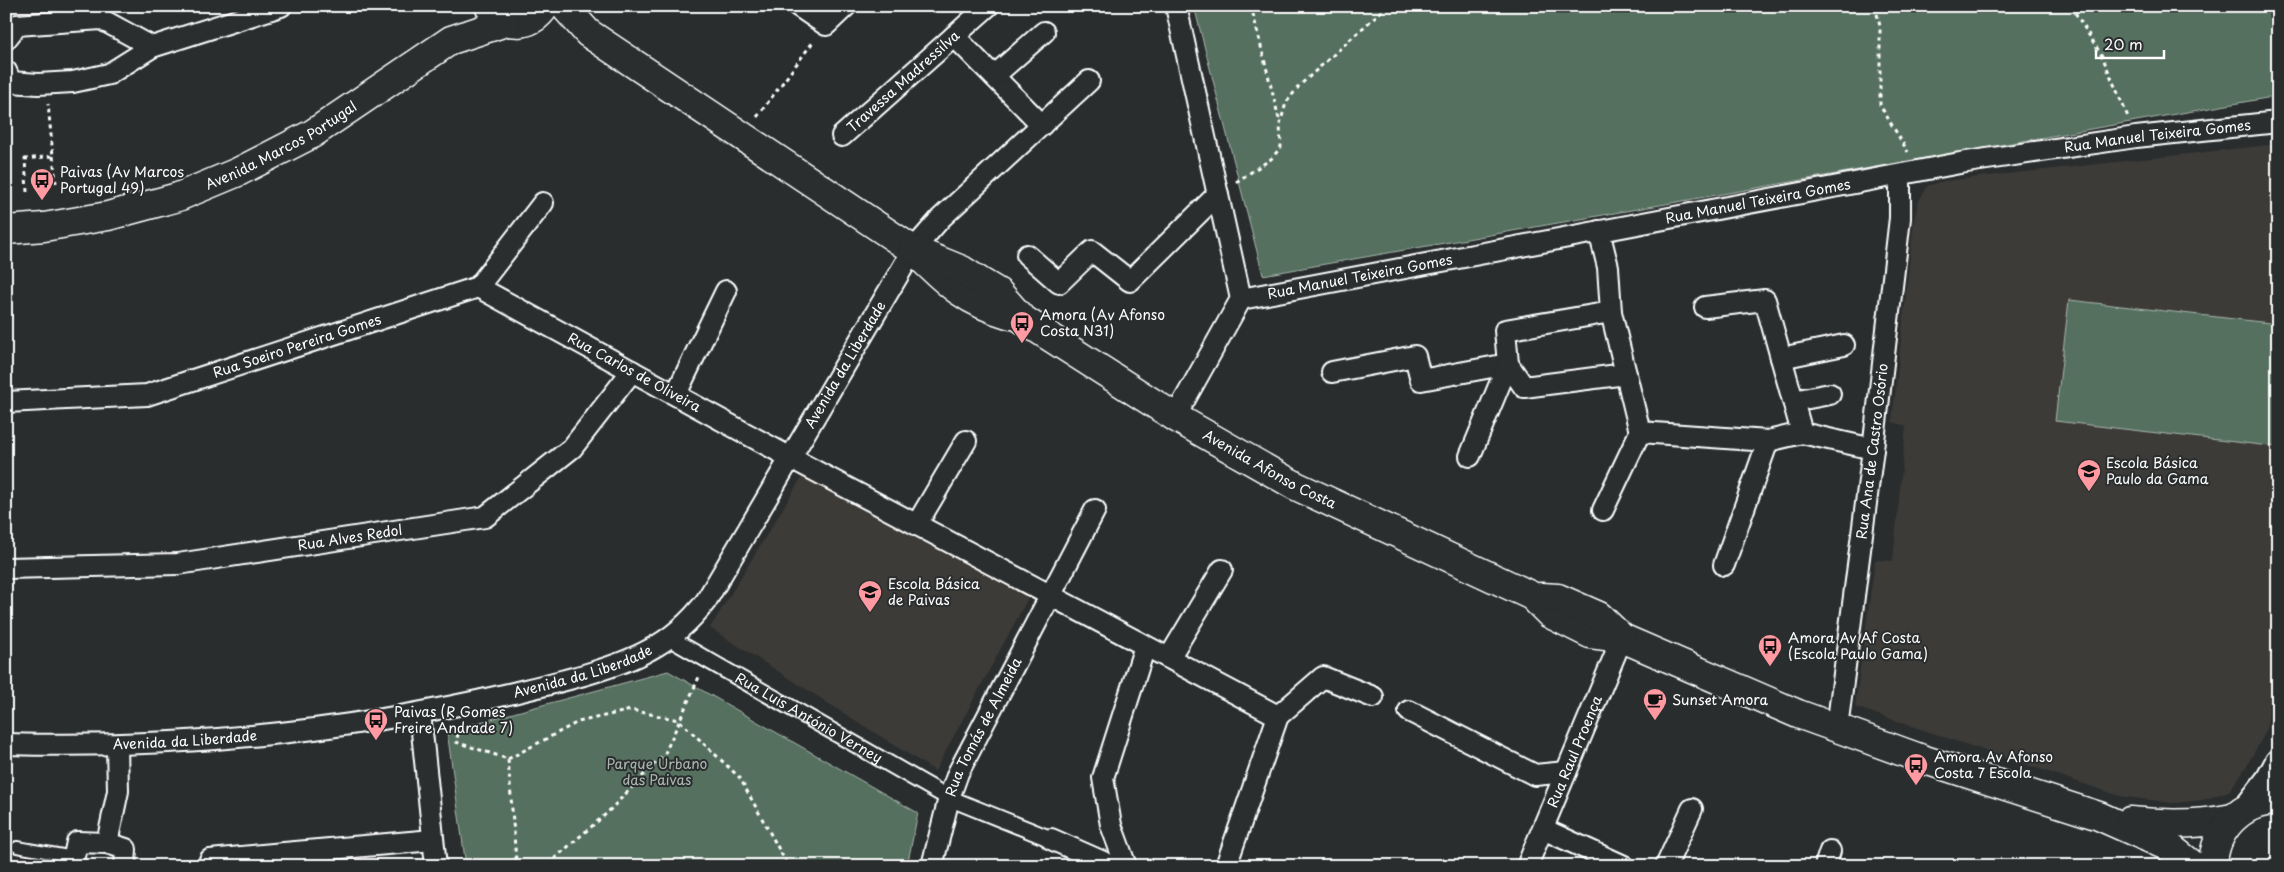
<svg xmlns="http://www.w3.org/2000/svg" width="2284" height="872" viewBox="0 0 2284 872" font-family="'Playpen Sans',sans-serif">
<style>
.built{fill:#3c3b37}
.green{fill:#546f5f;stroke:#aab7af}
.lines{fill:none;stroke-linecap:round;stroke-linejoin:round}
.service-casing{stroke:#fff;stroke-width:14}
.pedestrian-casing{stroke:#fff;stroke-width:19}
.minor-casing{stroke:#fff;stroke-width:24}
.tertiary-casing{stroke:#fff;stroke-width:29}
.secondary-casing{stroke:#fff;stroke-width:31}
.path{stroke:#fff;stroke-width:3;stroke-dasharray:4 4;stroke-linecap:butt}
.service{stroke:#2a2d2e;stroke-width:10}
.pedestrian{stroke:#2a2d2e;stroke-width:15}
.minor{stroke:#2a2d2e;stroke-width:20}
.tertiary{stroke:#2a2d2e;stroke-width:25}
.secondary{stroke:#2a2d2e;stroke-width:28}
.labels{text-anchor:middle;stroke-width:4;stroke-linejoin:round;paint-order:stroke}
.street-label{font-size:14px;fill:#fff;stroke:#2a2d2e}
.poi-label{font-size:14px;fill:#fff;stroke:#2a2d2e;text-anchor:start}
.park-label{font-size:14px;fill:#aab7af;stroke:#2a2d2e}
</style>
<rect width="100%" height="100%" fill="#2a2d2e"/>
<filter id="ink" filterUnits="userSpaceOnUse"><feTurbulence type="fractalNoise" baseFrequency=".02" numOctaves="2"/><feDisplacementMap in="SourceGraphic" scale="10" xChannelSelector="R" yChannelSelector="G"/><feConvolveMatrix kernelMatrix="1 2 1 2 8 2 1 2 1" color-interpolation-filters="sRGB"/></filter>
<g filter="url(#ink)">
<!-- built -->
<path class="built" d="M 2278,144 L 2278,679 L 2265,733 L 2246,767 L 2229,791 L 2203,800 L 2173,803 L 2120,796 L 1855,707 L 1875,560 L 1893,561 L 1906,426 L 1892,422 L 1914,220 L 1918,203 L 1927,186 L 1944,181 Z
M 802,477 L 1028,598 L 935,771 L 710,628 Z"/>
<!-- green -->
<path class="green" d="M 1194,6 L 2278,6 L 2278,96 L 1263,275 Z
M 2069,300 L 2278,324 L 2278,447 L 2055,421 Z
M 668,671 L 918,813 L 907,866 L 466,866 L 447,731 Z"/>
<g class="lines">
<!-- service casing -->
<g class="service-casing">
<path id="service" d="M 17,847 L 74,857"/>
</g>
<!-- pedestrian casing -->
<g class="pedestrian-casing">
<g id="pedestrian">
<path id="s1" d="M 669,638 L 949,798 L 1051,839"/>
</g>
</g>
<!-- minor casing -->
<g class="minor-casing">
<g id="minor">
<path d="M 798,6 L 826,25 L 846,6"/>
<path d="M 954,36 L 1042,125"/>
<path d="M 6,39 L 17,25 L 101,19 L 152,47"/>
<path d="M 6,71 L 11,82 L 38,84 L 73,82 L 109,74 L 152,47 L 281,6"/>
<path d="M 994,76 L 1044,32"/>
<path id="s2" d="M 842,136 L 988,6"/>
<path d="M 1599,231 L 1608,267 L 1611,312"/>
<path d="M 1027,255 L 1059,283 L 1092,251 L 1130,281 L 1218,194"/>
<path id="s3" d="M 478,287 L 789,457 L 1278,716 L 1323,677 L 1373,697"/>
<path id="s4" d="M 1241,299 L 1960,163 L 2136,137 L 2278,122"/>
<path d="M 1705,307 L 1765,300 L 1802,433"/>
<path d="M 1781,358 L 1844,345"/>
<path d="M 1332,372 L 1415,356 L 1421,380 L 1508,364 L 1505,330 L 1611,312 L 1640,432 L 1768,441 L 1802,433 L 1873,449"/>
<path d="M 676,394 L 726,291"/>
<path d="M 1793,401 L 1830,394"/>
<path id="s5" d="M 6,402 L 147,395 L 478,287 L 543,203"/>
<path d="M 1175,417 L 1241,299 L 1176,6"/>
<path d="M 1470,456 L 1508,364 L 1524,387 L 1626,374"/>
<path d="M 1603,510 L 1640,432"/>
<path d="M 917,524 L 966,441"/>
<path d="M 1724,565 L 1768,441"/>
<path id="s6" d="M 6,568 L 178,564 L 485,517 L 572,448 L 632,371"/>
<path d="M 1169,658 L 1222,570"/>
<path d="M 1409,711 L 1535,775 L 1566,772"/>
<path d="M 420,713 L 436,866"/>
<path id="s7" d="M 1837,728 L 1873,449 L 1900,218 L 1900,175"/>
<path id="s8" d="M 6,744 C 176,749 347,732 513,693 C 554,683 613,670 649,650 C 672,638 690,622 706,601 L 913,250 L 941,218 L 1089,81"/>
<path d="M 1543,829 L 1624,866"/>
<path d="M 1051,839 L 1112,866"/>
<path d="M 107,843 L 118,791 L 117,745"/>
<path d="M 210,860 L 284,853"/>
<path d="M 72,866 L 77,842 L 107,843 L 126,849 L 125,866"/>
<path d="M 283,866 L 284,853 L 433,840"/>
<path id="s9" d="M 932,866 L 949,798 L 958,773 L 1095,510"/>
<path d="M 1126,866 L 1111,825 L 1103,778 L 1145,646"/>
<path d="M 1226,866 L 1278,716"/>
<path id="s10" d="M 1527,866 L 1622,638"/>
<path d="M 1666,866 L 1692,809"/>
<path d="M 1825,866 L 1830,851"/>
</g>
</g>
<!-- tertiary casing -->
<g class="tertiary-casing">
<path id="tertiary" d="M 2246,809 L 2269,779 L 2278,762"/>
</g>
<!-- secondary casing -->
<g class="secondary-casing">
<g id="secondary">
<path d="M 489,6 C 502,28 532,29 545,6"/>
<path d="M 564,6 L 588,33 L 913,250 C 946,282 965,302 1011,315"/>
<path id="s11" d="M 6,230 L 44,227 L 108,216 L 178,197 L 238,172 L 312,134 L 451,40 L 506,22"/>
<path id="s12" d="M 913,250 L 962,270 L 984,284 L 999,293 L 1021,318 L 1033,326 L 1175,417 L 1296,486 L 1532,596 L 1550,614 L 1590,634 L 1622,638 L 1798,714 L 1837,728 L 1925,760 L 2099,816 L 2171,848 L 2194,866"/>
<path d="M 1541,597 L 1558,598 L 1599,616 L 1622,638"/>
<path d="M 2130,821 C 2166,825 2198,825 2233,818"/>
<path d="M 2213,866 C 2214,830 2241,801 2278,801"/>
</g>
</g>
<!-- path -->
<path class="path" d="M 1251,6 L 1280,123
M 1875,6 L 1880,26 L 1880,105 L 1908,152
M 2071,6 L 2102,56 L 2128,117
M 757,117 L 813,42
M 53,156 L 56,183
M 1236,182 L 1271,159 L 1281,147 L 1280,124 L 1286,103 L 1299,86 L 1387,6
M 27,192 L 25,159 L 53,156 L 48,104
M 460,726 L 456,742 L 508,759 L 516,860 L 519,866
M 508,759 L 578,722 L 631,710 L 679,720 L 740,778 L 788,866
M 551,866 L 555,858 L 606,814 L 665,753 L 699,677"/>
<!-- service -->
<use href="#service" class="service"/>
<!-- pedestrian -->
<use href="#pedestrian" class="pedestrian"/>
<!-- minor -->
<use href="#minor" class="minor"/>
<!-- tertiary -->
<use href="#tertiary" class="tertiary"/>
<!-- secondary -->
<use href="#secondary" class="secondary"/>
</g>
</g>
<!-- icons -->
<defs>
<g id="bus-pin" transform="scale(1.25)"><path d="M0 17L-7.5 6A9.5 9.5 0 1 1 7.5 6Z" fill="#ff9aa2" stroke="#2a2d2e"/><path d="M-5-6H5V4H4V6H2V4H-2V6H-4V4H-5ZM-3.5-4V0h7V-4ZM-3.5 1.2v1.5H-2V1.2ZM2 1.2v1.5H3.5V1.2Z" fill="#111"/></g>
<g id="school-pin" transform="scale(1.25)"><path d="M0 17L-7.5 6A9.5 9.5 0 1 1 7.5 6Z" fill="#ff9aa2" stroke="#2a2d2e"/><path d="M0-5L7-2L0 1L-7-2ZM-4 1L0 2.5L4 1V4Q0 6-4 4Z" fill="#111"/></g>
<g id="cafe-pin" transform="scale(1.25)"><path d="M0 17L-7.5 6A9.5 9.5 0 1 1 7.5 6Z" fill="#ff9aa2" stroke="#2a2d2e"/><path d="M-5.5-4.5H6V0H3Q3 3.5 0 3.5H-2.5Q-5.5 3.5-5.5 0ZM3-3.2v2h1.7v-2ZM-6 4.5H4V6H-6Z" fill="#111"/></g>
</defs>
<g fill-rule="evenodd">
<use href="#bus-pin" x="42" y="180"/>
<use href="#bus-pin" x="1022" y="323"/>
<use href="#school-pin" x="2089" y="471"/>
<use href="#school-pin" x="870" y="592"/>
<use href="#bus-pin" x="1770" y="646"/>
<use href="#cafe-pin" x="1655" y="700"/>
<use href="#bus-pin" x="376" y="720"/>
<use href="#bus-pin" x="1916" y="765"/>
</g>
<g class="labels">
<!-- street labels -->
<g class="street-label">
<text dy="5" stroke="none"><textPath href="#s2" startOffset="82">Travessa Madressilva</textPath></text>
<text dy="5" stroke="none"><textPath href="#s4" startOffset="931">Rua Manuel Teixeira Gomes</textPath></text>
<text dy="5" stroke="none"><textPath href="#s11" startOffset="291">Avenida Marcos Portugal</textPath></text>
<text dy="5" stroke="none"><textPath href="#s4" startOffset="526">Rua Manuel Teixeira Gomes</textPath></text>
<text dy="5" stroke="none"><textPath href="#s4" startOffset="121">Rua Manuel Teixeira Gomes</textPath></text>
<text dy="5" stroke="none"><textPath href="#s5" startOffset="299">Rua Soeiro Pereira Gomes</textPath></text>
<text dy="5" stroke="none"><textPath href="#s8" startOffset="1004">Avenida da Liberdade</textPath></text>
<text dy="5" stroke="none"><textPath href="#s3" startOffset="178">Rua Carlos de Oliveira</textPath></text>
<text dy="5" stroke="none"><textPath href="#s7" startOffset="279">Rua Ana de Castro Osório</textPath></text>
<text dy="5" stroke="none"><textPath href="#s12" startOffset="421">Avenida Afonso Costa</textPath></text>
<text dy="5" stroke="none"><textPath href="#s6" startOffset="346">Rua Alves Redol</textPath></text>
<text dy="5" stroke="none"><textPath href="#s8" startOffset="584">Avenida da Liberdade</textPath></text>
<text dy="5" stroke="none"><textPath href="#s1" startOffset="161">Rua Luís António Verney</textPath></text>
<text dy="5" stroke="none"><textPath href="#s9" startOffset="149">Rua Tomás de Almeida</textPath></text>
<text dy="5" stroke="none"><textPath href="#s8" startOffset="179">Avenida da Liberdade</textPath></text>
<text dy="5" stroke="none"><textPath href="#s10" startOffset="124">Rua Raul Proença</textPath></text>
</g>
<!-- poi labels -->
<g class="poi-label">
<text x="60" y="177">Paivas (Av Marcos<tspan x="60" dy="16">Portugal 49)</tspan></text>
<text x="1040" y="320">Amora (Av Afonso<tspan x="1040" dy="16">Costa N31)</tspan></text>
<text x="2106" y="468">Escola Básica<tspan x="2106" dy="16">Paulo da Gama</tspan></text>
<text x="888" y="589">Escola Básica<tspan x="888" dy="16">de Paivas</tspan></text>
<text x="1788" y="643">Amora Av Af Costa<tspan x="1788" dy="16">(Escola Paulo Gama)</tspan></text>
<text x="1672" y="705">Sunset Amora</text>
<text x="394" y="717">Paivas (R Gomes<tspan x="394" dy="16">Freire Andrade 7)</tspan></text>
<text x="1934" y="762">Amora Av Afonso<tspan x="1934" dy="16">Costa 7 Escola</tspan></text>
</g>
<!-- park labels -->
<g class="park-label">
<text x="657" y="769">Parque Urbano<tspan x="657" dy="16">das Paivas</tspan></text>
</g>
</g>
<!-- margin -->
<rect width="2284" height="872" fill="none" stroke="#2a2d2e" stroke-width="25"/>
<rect x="12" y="12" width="2259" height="847" fill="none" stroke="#fff" stroke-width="2" filter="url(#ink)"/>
<!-- scale -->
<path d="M2096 50v8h68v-8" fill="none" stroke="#ffffff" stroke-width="2.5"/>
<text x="2104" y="50" font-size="15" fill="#ffffff" stroke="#2a2d2e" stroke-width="4" paint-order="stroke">20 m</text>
</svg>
